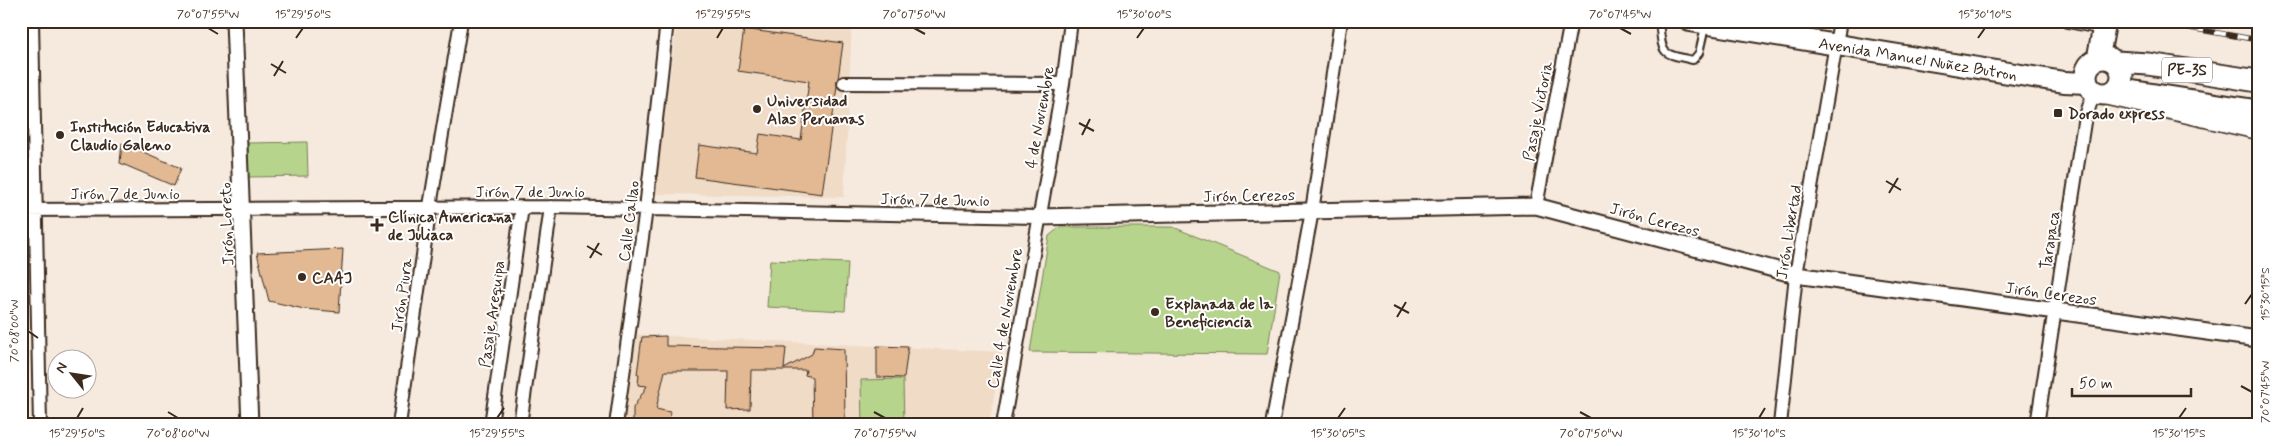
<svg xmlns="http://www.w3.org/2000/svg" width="2279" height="446" viewBox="0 0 2279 446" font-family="Mynerve,sans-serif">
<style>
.built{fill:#f0dbc7}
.green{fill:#b7d48d;stroke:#797f56}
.building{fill:#e2b992;stroke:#3b2a1e}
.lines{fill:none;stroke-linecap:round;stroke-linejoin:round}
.service-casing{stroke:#3b2a1e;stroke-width:10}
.minor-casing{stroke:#3b2a1e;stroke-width:16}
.tertiary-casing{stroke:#3b2a1e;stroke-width:19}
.secondary-casing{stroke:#3b2a1e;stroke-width:21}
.primary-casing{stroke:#3b2a1e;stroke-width:24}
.trunk-casing{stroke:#3b2a1e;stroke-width:25}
.service{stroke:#fff;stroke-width:6}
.minor{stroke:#fff;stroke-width:12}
.tertiary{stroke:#fff;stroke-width:15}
.secondary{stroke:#fff;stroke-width:18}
.primary{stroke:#fff;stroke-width:20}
.trunk{stroke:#fff;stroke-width:21}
.rail-casing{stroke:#3b2a1e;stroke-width:5.5}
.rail{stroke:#fff;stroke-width:4;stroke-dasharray:11;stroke-linecap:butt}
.ticks{fill:none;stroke:#3b2a1e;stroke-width:2}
.poi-dot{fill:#3b2a1e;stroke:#fff;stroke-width:2}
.labels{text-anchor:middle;stroke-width:4;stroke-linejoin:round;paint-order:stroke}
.shield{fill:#fff;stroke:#766a62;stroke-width:1}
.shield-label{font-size:15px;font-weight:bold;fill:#3b2a1e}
.street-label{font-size:16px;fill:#3b2a1e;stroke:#fff}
.poi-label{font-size:16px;font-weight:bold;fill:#3b2a1e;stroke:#fff;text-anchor:start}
.neatline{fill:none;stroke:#3b2a1e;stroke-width:2}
.ticks-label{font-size:12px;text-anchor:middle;fill:#3b2a1e}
</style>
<rect width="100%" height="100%" fill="#f6eade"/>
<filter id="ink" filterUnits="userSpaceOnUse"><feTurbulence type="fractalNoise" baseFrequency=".02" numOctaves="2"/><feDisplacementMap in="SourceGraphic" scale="10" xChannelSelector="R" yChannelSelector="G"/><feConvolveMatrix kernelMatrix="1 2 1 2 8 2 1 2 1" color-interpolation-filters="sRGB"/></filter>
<g filter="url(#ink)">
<!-- built -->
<path class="built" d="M 677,21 L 852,23 L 844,197 L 655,194 Z
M 629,334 L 1002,352 L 989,425 L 622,425 Z"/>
<!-- green -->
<path class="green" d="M 307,142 L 308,176 L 248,177 L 248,143 Z
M 1060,227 L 1173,227 L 1280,271 L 1267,354 L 1030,352 L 1049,236 Z
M 770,260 L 848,263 L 845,311 L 767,307 Z
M 903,379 L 904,425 L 862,425 L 861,380 Z"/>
<!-- building -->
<path class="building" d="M 744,29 L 843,43 L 822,194 L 695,177 L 699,145 L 757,153 L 760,134 L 801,140 L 809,81 L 738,71 Z
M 122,143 L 181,168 L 174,186 L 120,163 Z
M 343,249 L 339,312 L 304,309 L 269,301 L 257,253 Z
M 666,336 L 666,346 L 786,348 L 784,369 L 812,354 L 814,347 L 844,349 L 845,425 L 813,425 L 812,377 L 805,375 L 806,370 L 751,370 L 750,409 L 727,410 L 728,371 L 665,371 L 656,409 L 670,412 L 669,425 L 633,425 L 633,408 L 647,386 L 638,385 L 639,374 L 637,374 L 642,337 Z
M 877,346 L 908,347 L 904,378 L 877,377 Z"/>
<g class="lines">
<!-- service casing -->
<g class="service-casing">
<path id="service" d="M 1659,21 C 1663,55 1659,53 1693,60 L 1699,53 L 1705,27"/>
</g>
<!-- minor casing -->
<g class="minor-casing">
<path id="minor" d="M 32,21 L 40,425
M 2068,21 L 2104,28
M 844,83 L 1063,84
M 1536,206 L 1571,21
M 21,210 L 551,207 L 1038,217
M 399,425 L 430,206 L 461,21
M 491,425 L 522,207
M 520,425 L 551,207
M 616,425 L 646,209 L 667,21
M 1003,425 L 1063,84 L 1071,21
M 1272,425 L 1312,211 L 1341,21
M 1780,425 L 1796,275 L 1840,21
M 2037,425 L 2084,122 L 2094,92"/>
</g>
<!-- tertiary casing -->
<g class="tertiary-casing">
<path id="tertiary" d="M 234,21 L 250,425
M 1038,217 L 1536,206 L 1796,275 L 2258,339"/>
</g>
<!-- secondary casing -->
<g class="secondary-casing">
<path id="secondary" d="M 2105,95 L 2258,130"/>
</g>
<!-- primary casing -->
<g class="primary-casing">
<g id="primary">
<path id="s1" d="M 1690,21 L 2064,82 L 2087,83"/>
</g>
</g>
<!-- trunk casing -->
<g class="trunk-casing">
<path id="trunk" d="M2086 76a18 18 0 1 1 36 0a18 18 0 1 1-36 0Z
M 2098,59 L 2105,21
M 2116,62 L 2148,64 L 2258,81
M 2117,89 L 2258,111"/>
</g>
<!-- service -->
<use href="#service" class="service"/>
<!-- minor -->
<use href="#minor" class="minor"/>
<!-- tertiary -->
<use href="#tertiary" class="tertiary"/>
<!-- secondary -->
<use href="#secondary" class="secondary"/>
<!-- primary -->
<use href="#primary" class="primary"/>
<!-- trunk -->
<use href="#trunk" class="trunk"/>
<!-- rail casing -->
<g class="rail-casing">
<path id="rail" d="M 2150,21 L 2258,40"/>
</g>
<!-- rail -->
<use href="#rail" class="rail"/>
</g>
</g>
<!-- ticks -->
<path class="ticks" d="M 208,28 L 218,34M 914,28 L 925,34M 1620,28 L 1631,34M 296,38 L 303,28M 717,38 L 723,28M 1137,38 L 1144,28M 1978,38 L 1985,28M 271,64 L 286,73M 274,76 L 283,61M 1079,123 L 1094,131M 1082,135 L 1090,119M 1886,181 L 1901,190M 1889,193 L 1898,178M 587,246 L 602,255M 590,258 L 599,243M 2245,304 L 2252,294M 1394,305 L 1409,313M 1397,317 L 1406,302M 28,331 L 38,338M 2241,386 L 2252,392M 168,412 L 178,418M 874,412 L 885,418M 1580,412 L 1591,418M 77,418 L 83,408M 497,418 L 504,408M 1338,418 L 1345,408M 1759,418 L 1765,408M 2179,418 L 2186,408"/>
<!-- markers -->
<g class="poi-dot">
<circle cx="757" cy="109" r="5"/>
<rect x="2053" y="108" width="10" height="10" rx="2.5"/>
<circle cx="60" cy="135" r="5"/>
<path d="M374.5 217.5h5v5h5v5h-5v5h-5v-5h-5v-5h5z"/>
<circle cx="302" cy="277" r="5"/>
<circle cx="1155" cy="312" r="5"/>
</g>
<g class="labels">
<!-- shield labels -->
<rect class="shield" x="2162" y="57.5" width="50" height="25" rx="4"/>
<g class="shield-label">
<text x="2187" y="75">PE-3S</text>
</g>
<!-- street labels -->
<g class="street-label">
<text dy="6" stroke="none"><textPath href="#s1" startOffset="231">Avenida Manuel Nuñez Butron</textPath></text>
<text transform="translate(1537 111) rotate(-79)" y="6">Pasaje Victoria</text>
<text transform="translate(1039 117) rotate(-80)" y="6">4 de Noviembre</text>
<text x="530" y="197">Jirón 7 de Junio</text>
<text x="125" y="199">Jirón 7 de Junio</text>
<text transform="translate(1249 195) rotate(-1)" y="6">Jirón Cerezos</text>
<text transform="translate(935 199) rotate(1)" y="6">Jirón 7 de Junio</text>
<text transform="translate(1655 219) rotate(15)" y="6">Jirón Cerezos</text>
<text transform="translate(628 221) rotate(-83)" y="6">Calle Callao</text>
<text transform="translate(226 224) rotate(-92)" y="6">Jirón Loreto</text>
<text transform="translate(1788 232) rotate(-81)" y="6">Jirón Libertad</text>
<text transform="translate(2049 240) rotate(-81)" y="6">Tarapaca</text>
<text transform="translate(2051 293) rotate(8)" y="6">Jirón Cerezos</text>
<text transform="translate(401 295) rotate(-82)" y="6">Jirón Piura</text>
<text transform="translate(491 314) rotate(-82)" y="6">Pasaje Arequipa</text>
<text transform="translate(1004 318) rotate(-80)" y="6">Calle 4 de Noviembre</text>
</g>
<!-- poi labels -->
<g class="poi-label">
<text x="767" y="106">Universidad<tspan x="767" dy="18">Alas Peruanas</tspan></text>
<text x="2068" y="119">Dorado express</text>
<text x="70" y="132">Institución Educativa<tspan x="70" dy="18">Claudio Galeno</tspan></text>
<text x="388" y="222">Clínica Americana<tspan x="388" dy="18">de Juliaca</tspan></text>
<text x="312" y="283">CAAJ</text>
<text x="1165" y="309">Explanada de la<tspan x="1165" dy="18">Beneficiencia</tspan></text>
</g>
</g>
<!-- margin -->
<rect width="2279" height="446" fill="none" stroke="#fff" stroke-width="55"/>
<!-- north arrow -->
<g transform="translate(72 374) rotate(300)"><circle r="24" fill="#ffffff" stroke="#b1aaa5"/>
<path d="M0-4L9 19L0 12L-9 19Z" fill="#3b2a1e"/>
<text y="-8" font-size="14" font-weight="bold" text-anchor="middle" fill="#3b2a1e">N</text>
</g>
<!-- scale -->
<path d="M2072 388v8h119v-8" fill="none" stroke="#3b2a1e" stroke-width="2.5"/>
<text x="2079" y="388" font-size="15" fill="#3b2a1e" stroke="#ffffff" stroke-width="4" paint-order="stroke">50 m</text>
<rect x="28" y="28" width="2224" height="390" class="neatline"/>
<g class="ticks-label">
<text x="208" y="18">70°07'55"W</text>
<text x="303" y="18">15°29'50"S</text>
<text x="723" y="18">15°29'55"S</text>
<text x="914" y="18">70°07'50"W</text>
<text x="1144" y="18">15°30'00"S</text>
<text x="1620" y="18">70°07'45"W</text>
<text x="1985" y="18">15°30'10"S</text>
<text transform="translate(2265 294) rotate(-90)" y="4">15°30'15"S</text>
<text transform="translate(14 331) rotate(-90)" y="4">70°08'00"W</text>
<text transform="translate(2265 392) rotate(-90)" y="4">70°07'45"W</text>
<text x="77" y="437">15°29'50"S</text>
<text x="178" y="437">70°08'00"W</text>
<text x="497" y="437">15°29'55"S</text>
<text x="885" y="437">70°07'55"W</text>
<text x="1338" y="437">15°30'05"S</text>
<text x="1591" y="437">70°07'50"W</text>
<text x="1759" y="437">15°30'10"S</text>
<text x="2179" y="437">15°30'15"S</text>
</g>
</svg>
